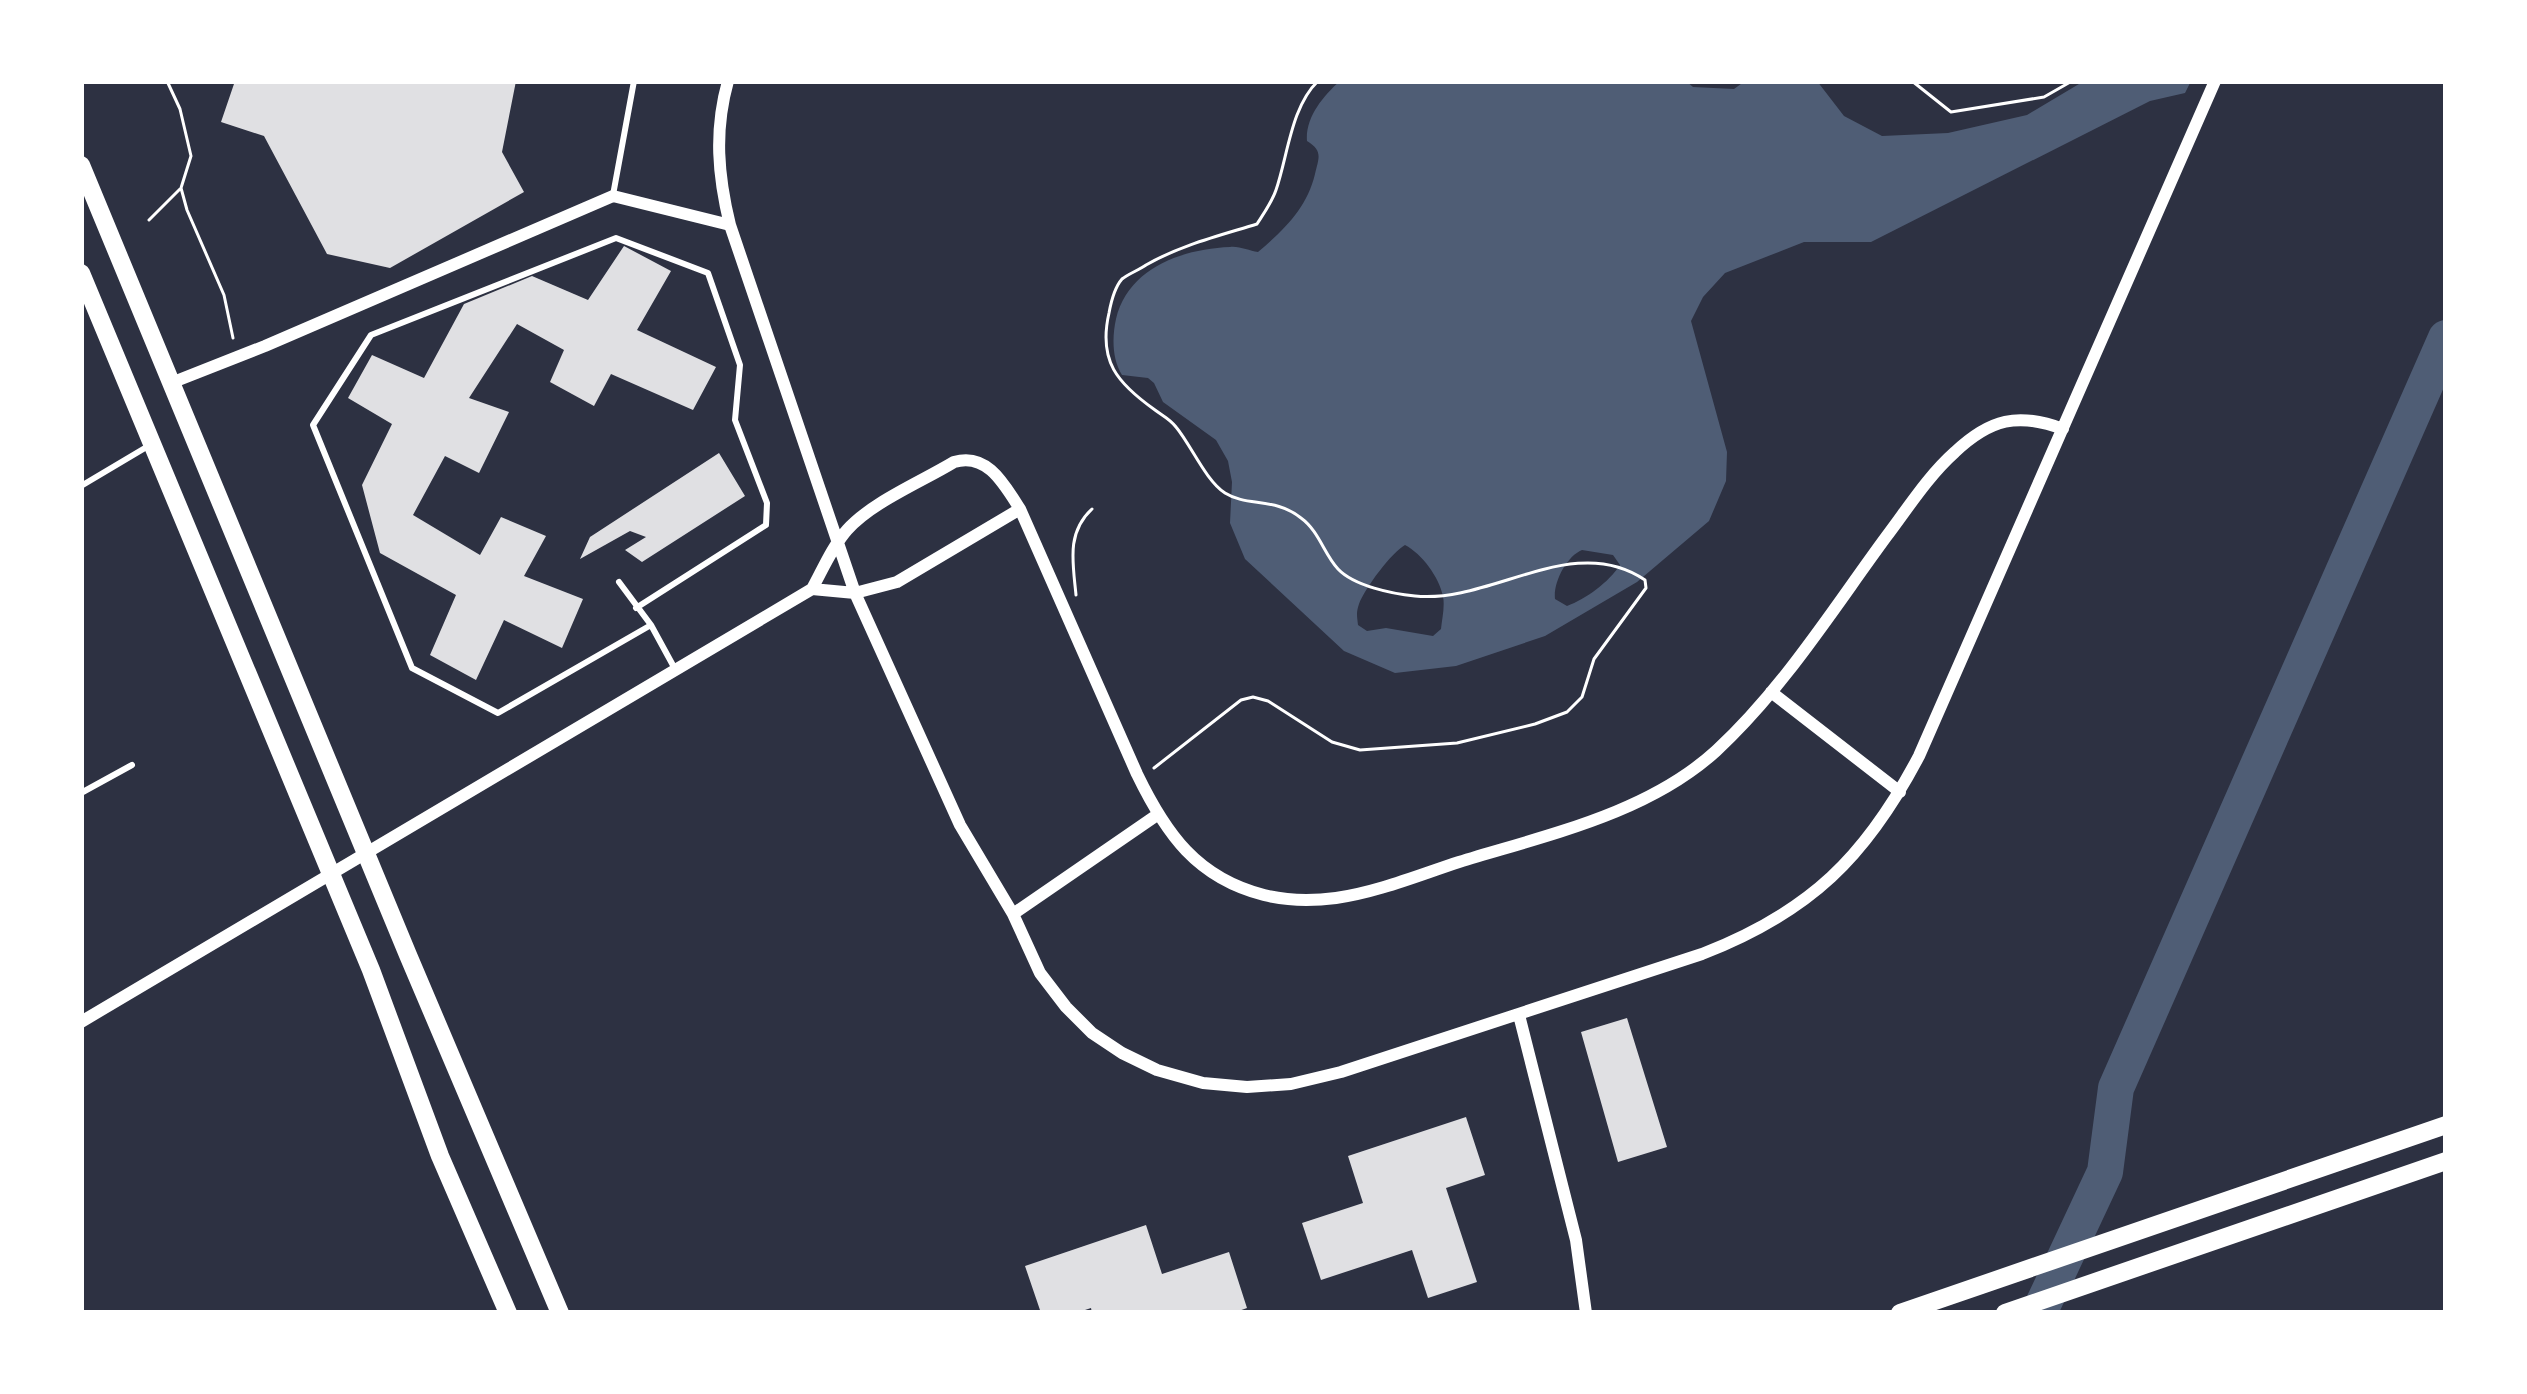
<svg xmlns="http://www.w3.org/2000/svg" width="2527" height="1394" viewBox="0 0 2527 1394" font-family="Raleway,sans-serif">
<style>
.water{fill:#4f5d75;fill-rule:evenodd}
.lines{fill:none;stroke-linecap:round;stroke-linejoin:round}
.river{stroke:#4f5d75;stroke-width:36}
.building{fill:#e0e0e3}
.path{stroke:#fff;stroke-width:3}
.service{stroke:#fff;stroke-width:6}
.minor{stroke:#fff;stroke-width:12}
.primary{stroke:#fff;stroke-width:18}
</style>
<rect width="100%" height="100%" fill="#2d3142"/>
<!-- water -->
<path class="water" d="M 1340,81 L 1686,81 L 1693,87 L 1734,89 L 1745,81 L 1817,81 L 1844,116 L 1882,136 L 1948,133 L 2027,115 L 2084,81 L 2191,81 L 2185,93 L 2150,101 L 1871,242 L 1804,242 L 1725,273 L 1703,297 L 1691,321 L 1727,452 L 1726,481 L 1709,521 L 1637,582 L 1545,636 L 1456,666 L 1395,673 L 1344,651 L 1245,559 L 1230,523 L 1232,482 L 1228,461 L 1216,440 L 1163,402 L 1154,383 L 1148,378 L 1122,375 C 1112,359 1112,337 1116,319 C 1128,268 1182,249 1230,247 C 1240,246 1249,251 1258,252 C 1284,230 1307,208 1315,174 C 1319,157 1323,151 1307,141 C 1305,118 1323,96 1340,81 ZM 1405,545 C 1422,554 1439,577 1443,596 C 1445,607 1442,619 1441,629 L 1433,636 L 1386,628 L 1367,631 L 1358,625 C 1357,615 1356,613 1359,604 C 1365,588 1392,552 1405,545 ZM 1582,550 L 1613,555 L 1620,565 C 1609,582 1586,599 1567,606 L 1555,599 C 1553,582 1567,556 1582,550 Z"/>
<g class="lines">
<!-- river -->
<path class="river" d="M 2039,1313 L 2105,1172 L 2116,1088 L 2446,338"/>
</g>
<!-- building -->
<path class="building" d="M 235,81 L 516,81 L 502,152 L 524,192 L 390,268 L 327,254 L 264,136 L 221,122 Z
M 624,246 L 671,271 L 637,330 L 716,367 L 693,410 L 611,374 L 594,406 L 550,382 L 564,350 L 517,324 L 469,398 L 509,412 L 479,473 L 445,456 L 413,515 L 480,555 L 501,517 L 546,536 L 524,576 L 583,599 L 562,648 L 504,620 L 476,680 L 430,655 L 456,595 L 380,553 L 362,485 L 392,424 L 348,398 L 372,355 L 424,378 L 464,304 L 532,276 L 588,300 Z
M 719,453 L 745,496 L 642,562 L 625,550 L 646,537 L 630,531 L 580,559 L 590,537 Z
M 1627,1018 L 1667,1147 L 1618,1162 L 1581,1032 Z
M 1466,1117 L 1485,1175 L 1446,1188 L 1477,1282 L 1428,1298 L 1412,1250 L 1321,1280 L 1302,1223 L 1363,1203 L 1348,1156 Z
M 1146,1225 L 1162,1274 L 1229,1252 L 1247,1308 L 1233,1313 L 1092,1313 L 1091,1308 L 1076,1313 L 1041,1313 L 1025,1266 Z"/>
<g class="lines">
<!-- path -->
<path class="path" d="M 167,81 L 180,109 L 191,156 L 181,188 L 187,210 L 224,295 L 233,338
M 1912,81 L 1951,112 L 2044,97 L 2072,81
M 149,220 L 180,189
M 1076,595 C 1073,563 1066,533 1092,509
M 1154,768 L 1241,700 L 1253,697 L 1268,701 L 1332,742 L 1360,750 L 1457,743 L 1535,724 L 1567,712 L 1582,697 L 1594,659 L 1646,588 L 1645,580 C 1573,531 1491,604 1415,596 C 1393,594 1354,586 1338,569 C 1324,554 1319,531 1301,518 C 1275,497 1247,507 1225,493 C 1206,481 1191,445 1176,427 C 1170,419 1163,416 1155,410 C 1117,383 1098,361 1109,313 C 1111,302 1115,287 1122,279 C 1128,274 1139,270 1146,265 C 1181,245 1218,236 1257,224 C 1264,213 1272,202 1276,190 C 1288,155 1291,107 1318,81"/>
<!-- service -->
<path class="service" d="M 613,195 L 634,81
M 81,486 L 150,445
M 619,582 L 651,625 L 498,713 L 412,668 L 313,425 L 371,335 L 616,238 L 708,273 L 740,365 L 735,420 L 767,503 L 766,525 L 636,608
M 651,625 L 675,669
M 81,793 L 132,765"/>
<!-- minor -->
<path class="minor" d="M 728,81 C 714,131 718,176 730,225 L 855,593 L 960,825 L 1013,914 L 1040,973 L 1066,1007 L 1092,1033 L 1122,1053 L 1157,1070 L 1203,1083 L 1247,1087 L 1291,1084 L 1341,1072 L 1702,954 C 1810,912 1866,857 1919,756 L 2215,81
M 171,383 L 265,346 L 613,196 L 730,225
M 812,589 L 855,593 L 897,582 L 1020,509
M 1771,692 L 1900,792
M 1013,914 L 1157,815
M 1519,1015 L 1576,1240 L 1586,1313
M 81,1022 L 812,589 C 823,569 832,547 847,530 C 872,502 921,482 954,462 C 987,452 1004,484 1020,509 L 1137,774 C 1166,834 1197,878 1264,895 C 1288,901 1312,901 1336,898 C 1378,892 1419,875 1459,862 C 1546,835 1647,814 1716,751 C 1783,689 1833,609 1886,537 C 1908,508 1928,476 1955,452 C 1990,419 2018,412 2063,429"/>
<!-- primary -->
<path class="primary" d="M 81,165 L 408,955 L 560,1313
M 81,273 L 371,970 L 440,1156 L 508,1313
M 1900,1313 L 2446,1125
M 2005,1313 L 2446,1161"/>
</g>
<!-- border -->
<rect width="2527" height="1394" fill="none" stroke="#ffffff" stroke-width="168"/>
</svg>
